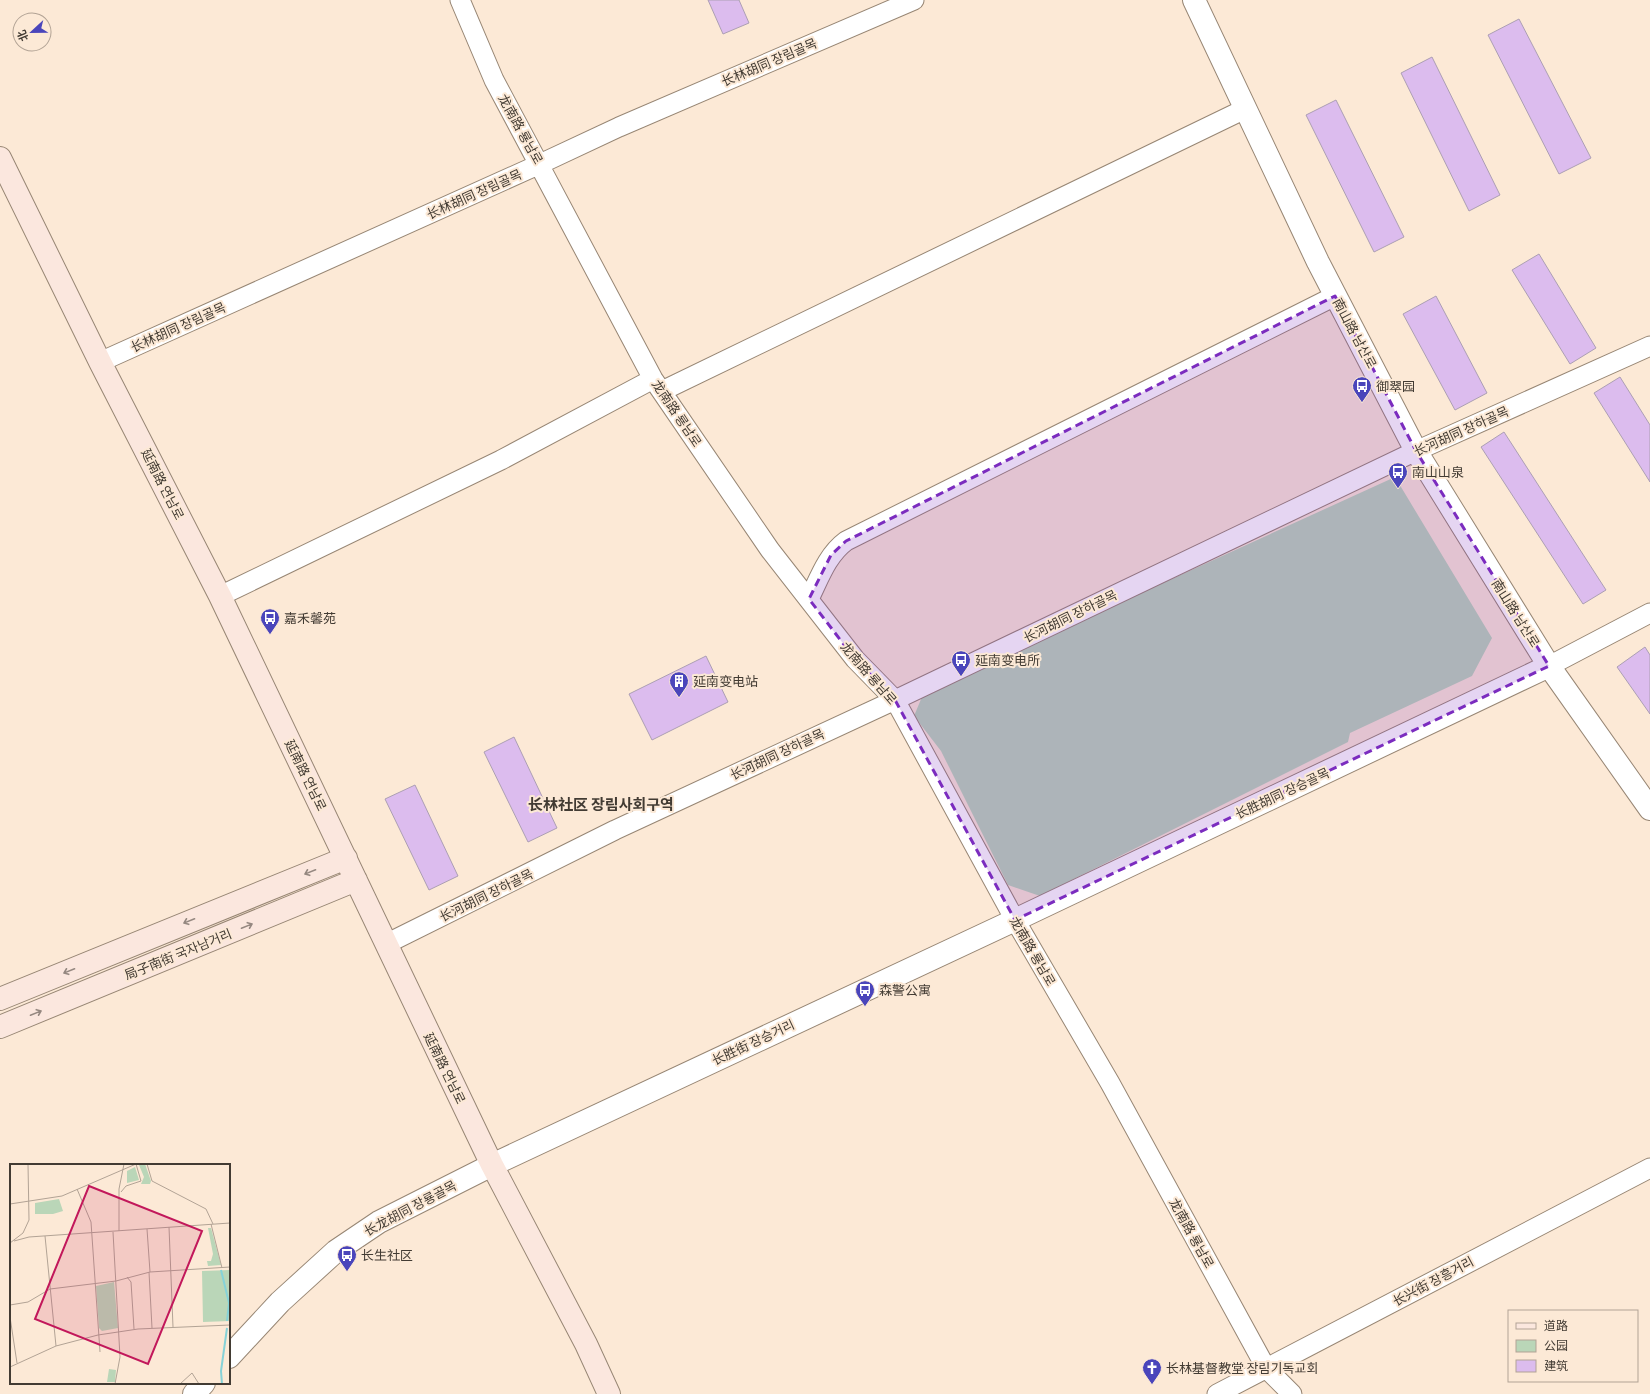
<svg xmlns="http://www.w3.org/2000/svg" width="1650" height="1394" viewBox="0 0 1650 1394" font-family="'Source Sans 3','Noto Sans SC','Noto Sans KR',sans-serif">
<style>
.green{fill:#bad6b8}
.building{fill:#dcbcee;stroke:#ac9fb3}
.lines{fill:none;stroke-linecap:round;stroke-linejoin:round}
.minor-casing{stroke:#978674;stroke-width:21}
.tertiary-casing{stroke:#978674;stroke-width:24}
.secondary-casing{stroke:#978674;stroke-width:24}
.minor{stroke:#fff;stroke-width:19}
.tertiary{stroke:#fff;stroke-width:22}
.secondary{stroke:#fbe7de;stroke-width:22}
.oneway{stroke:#958880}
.marked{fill:#7b2cbf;fill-opacity:0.2;stroke:#7b2cbf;stroke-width:3;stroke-dasharray:8 5;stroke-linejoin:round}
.labels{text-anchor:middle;stroke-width:4;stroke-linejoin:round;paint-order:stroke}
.street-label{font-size:13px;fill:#423b33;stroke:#fce9d6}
.poi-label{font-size:13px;fill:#423b33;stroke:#fce9d6;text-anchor:start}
.quarter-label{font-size:15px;font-weight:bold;fill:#423b33;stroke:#fce9d6}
.inset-river{fill:none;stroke:#86d2d8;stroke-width:2}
.inset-road{fill:none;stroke:#b2a395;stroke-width:1}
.view{fill:#c2185b;fill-opacity:0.15;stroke:#c2185b;stroke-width:2}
.inset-edge{fill:none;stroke:#423b33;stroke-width:2}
</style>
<rect width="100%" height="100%" fill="#fce9d6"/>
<!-- green -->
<path class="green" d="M 1395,477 L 1492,638 L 1472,676 L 1350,733 L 1348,742 L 1040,896 L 1008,885 L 941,751 L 914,716 L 924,692 Z"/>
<!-- building -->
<path class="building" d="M 708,0 L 739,0 L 749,23 L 723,34 Z
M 1519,19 L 1591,158 L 1559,174 L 1488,35 Z
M 1432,57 L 1500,195 L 1469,211 L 1401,73 Z
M 1336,100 L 1404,237 L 1374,252 L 1306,115 Z
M 1539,254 L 1596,348 L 1570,364 L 1512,270 Z
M 1436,296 L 1487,393 L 1455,410 L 1403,314 Z
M 1620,377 L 1650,425 L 1650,482 L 1594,393 Z
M 1504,432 L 1606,590 L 1583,604 L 1481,447 Z
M 1645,647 L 1650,655 L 1650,714 L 1617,667 Z
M 706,656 L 728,702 L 652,740 L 629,694 Z
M 514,737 L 557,828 L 528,842 L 484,752 Z
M 415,785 L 458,876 L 429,890 L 385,799 Z"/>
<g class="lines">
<!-- minor casing -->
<g class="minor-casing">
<path id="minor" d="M 460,0 L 494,80 L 653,379 L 770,550 L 855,659 L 895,700 L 1015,920 L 1110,1083 L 1266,1368 L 1292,1394
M 100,362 L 540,164 L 619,127 L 914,0
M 662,391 L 1245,109
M 220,596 L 501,460 L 653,379
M 809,599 C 819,579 827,555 846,541 L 1335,296
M 1549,666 L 1650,613
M 386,944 L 615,830 L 895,700 L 1416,451 L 1650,346
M 1217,1394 L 1650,1168"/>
</g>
<!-- tertiary casing -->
<g class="tertiary-casing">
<path id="tertiary" d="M 1194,0 L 1318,262 L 1416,451 L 1549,666 L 1650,809
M 229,1357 L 280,1302 L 336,1251 L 379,1222 L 492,1165 L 1015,920 L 1549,666
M 194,1394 L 204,1383"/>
</g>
<!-- secondary casing -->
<g class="secondary-casing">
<path id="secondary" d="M 0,158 L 100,362 L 220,596 L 492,1165 L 586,1344 L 609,1394
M 0,999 L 346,858
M 0,1027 L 356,880"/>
</g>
<!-- minor -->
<use href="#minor" class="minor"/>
<!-- tertiary -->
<use href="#tertiary" class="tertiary"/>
<!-- secondary -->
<use href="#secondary" class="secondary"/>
</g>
<!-- one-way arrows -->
<defs><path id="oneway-shaft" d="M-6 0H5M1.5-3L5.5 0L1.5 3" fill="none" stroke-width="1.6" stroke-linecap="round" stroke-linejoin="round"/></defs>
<g class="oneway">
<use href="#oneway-shaft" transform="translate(310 872) rotate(158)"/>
<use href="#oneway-shaft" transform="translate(189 921) rotate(158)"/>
<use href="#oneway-shaft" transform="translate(247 926) rotate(-22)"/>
<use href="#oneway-shaft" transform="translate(69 971) rotate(158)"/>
<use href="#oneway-shaft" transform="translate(36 1013) rotate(-22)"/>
</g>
<!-- marked area -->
<path class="marked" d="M 1335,296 L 1416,451 L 1549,666 L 1015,920 L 895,700 L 855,659 L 809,599 L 831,555 L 846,541 Z"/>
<!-- icons -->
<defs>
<g id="bus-pin" transform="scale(1)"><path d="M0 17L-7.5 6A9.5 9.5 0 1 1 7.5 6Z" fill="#4a45bb" stroke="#fce9d6"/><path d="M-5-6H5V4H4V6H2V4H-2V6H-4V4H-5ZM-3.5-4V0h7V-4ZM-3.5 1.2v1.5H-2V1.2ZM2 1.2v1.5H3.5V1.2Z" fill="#fff"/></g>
<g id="building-pin" transform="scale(1)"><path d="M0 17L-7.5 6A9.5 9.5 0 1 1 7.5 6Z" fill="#4a45bb" stroke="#fce9d6"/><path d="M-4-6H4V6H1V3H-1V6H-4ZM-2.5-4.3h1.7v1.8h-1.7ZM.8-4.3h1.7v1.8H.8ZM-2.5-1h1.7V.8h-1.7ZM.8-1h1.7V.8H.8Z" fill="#fff"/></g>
<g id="church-pin" transform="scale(1)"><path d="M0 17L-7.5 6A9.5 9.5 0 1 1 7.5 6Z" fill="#4a45bb" stroke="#fce9d6"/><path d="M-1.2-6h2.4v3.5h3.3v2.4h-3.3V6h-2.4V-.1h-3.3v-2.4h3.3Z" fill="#fff"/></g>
</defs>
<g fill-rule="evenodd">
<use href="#bus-pin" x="1362" y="386"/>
<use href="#bus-pin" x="1398" y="472"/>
<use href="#bus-pin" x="270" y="618"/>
<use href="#bus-pin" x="961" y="660"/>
<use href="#building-pin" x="679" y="681"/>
<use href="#bus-pin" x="865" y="990"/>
<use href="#bus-pin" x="347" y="1255"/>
<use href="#church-pin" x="1152" y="1368"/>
</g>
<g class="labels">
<!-- street labels -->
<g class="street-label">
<text transform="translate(769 62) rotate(-23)" y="5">长林胡同 장림골목</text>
<text transform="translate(521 129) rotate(61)" y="5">龙南路 룡남로</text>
<text transform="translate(474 194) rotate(-24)" y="5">长林胡同 장림골목</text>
<text transform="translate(178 327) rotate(-24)" y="5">长林胡同 장림골목</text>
<text transform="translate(1355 333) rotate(62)" y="5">南山路 남산로</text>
<text transform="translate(677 413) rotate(56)" y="5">龙南路 룡남로</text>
<text transform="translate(1461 431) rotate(-24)" y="5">长河胡同 장하골목</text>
<text transform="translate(163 484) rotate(63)" y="5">延南路 연남로</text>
<text transform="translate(1516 613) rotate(58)" y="5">南山路 남산로</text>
<text transform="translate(1070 616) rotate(-26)" y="5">长河胡同 장하골목</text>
<text transform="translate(869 673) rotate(49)" y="5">龙南路 룡남로</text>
<text transform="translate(777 754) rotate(-25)" y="5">长河胡同 장하골목</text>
<text transform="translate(306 775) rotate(64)" y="5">延南路 연남로</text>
<text transform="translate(1282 793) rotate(-25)" y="5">长胜胡同 장승골목</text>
<text transform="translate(486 895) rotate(-26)" y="5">长河胡同 장하골목</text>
<text transform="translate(1033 951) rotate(60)" y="5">龙南路 룡남로</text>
<text transform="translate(178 954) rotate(-22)" y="5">局子南街 국자남거리</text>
<text transform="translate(753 1042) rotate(-25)" y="5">长胜街 장승거리</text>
<text transform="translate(445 1068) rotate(64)" y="5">延南路 연남로</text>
<text transform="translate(410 1208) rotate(-28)" y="5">长龙胡同 장룡골목</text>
<text transform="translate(1192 1233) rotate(61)" y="5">龙南路 룡남로</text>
<text transform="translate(1433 1281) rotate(-28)" y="5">长兴街 장흥거리</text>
</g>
<!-- poi labels -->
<g class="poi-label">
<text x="1376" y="391">御翠园</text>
<text x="1412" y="477">南山山泉</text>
<text x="284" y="623">嘉禾馨苑</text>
<text x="975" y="665">延南变电所</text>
<text x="693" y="686">延南变电站</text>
<text x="879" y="995">森警公寓</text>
<text x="361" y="1260">长生社区</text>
<text x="1166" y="1373">长林基督教堂 장림기독교회</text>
</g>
<!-- quarter labels -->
<g class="quarter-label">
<text x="601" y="810">长林社区 장림사회구역</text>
</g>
</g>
<!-- overview -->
<g transform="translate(10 1164)">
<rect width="220" height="220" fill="#fce9d6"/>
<path d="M 135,0 L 141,17 L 140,20 L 131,20 L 134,13 L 129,1 ZM 125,3 L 129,16 L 117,19 L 117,7 ZM 49,35 L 53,47 L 43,50 L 25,50 L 25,39 ZM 198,64 L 201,64 L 211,101 L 198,102 L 197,97 L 201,97 L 203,90 ZM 220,106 L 220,157 L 193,158 L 192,107 ZM 104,118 L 108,164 L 92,167 L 89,164 L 86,122 ZM 99,205 L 106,206 L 105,218 L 97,218 Z" fill="#bad6b8"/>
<path class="inset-river" d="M 211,106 L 219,139 L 217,157M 212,220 L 211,207 L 217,164"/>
<path class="inset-road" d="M 137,0 L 142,17 L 196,45 L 203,60M 67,25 L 81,58 L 90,188M 111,28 L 116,22 L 131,17 L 126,0M 0,40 L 52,32 L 126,0M 201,60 L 212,104M 159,63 L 163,163M 137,65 L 140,108M 109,67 L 109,25 L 114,0M 103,68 L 110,193 L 105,220M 35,72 L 46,182M 4,77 L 19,73 L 220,59M 0,79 L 13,69 L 19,56 L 18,0M 139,108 L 142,164M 117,113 L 121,118 L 124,165M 0,141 L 18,138 L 40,125 L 106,117 L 140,108 L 220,103M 0,153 L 7,199M 0,203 L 46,182 L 88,171 L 128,165 L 220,161M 170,220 L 182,209 L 189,220"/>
<path class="view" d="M 79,22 L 192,67 L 138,200 L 25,155 Z"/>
<rect width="220" height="220" class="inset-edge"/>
</g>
<!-- legend -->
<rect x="1508" y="1310" width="130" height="72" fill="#fce9d6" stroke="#b2a395"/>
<rect x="1516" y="1323" width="20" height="6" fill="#fbe7de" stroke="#b2a395"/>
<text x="1544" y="1330" font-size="12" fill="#423b33">道路</text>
<rect x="1516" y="1340" width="20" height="12" fill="#bad6b8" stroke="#b2a395"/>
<text x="1544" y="1350" font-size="12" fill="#423b33">公园</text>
<rect x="1516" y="1360" width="20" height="12" fill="#dcbcee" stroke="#b2a395"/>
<text x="1544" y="1370" font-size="12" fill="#423b33">建筑</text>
<!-- north arrow -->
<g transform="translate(32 32) rotate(248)"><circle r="19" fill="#fce9d6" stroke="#b2a395"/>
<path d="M0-3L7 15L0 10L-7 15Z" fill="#4a45bb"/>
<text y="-6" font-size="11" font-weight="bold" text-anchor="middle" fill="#423b33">北</text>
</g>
</svg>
